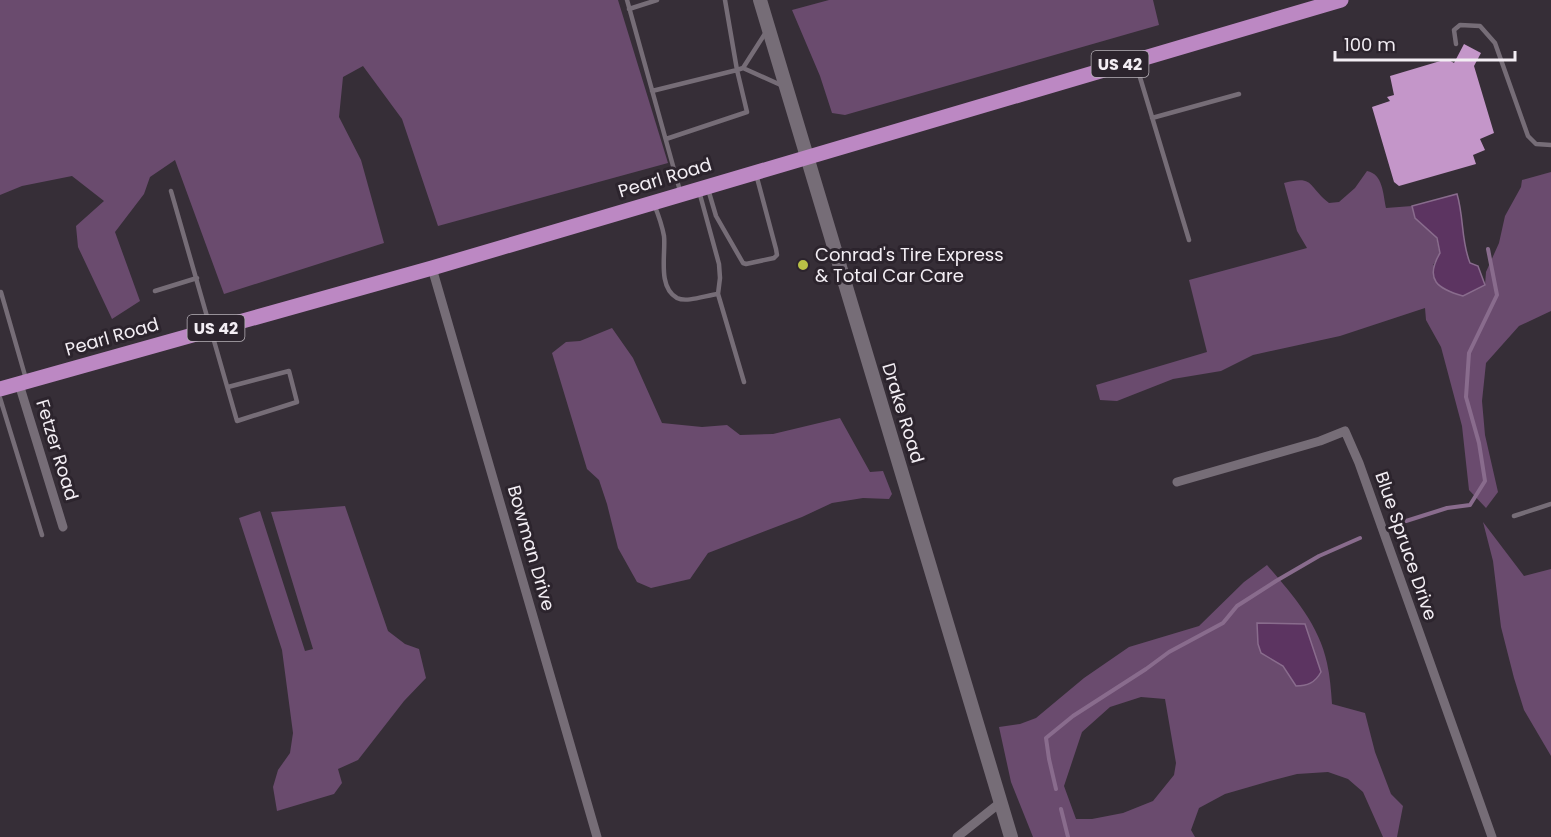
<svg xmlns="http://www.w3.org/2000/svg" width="1551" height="837" viewBox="0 0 1551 837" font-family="Poppins,sans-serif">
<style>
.green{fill:#6a4b6e;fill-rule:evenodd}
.water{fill:#5c3461;stroke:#896c8d;stroke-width:1.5}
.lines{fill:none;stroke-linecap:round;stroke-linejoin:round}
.stream{stroke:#896c8d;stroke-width:4}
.building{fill:#c496c9}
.lane{stroke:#766d77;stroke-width:4.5}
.street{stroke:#766d77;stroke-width:9}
.secondary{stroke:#766d77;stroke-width:14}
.primary{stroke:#bc88c3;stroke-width:15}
.poi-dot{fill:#b9c146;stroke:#2c242d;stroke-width:2}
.labels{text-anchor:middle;stroke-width:6;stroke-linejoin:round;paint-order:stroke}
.shield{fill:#2c242d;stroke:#b7b1b8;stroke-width:1.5}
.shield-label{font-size:16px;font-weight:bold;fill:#f3eef4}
.street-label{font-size:18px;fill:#f3eef4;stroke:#2c242d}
.poi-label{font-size:18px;fill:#f3eef4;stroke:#2c242d;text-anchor:start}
</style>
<rect width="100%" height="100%" fill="#362e37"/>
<!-- green -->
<path class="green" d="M 0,0 L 618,0 L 668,163 L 438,226 L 402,119 L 363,66 L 343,77 L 339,117 L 361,160 L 384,243 L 224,294 L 175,160 L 150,177 L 144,194 L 115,232 L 140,301 L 112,319 L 78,247 L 76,226 L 104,201 L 72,176 L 22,186 L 0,195 Z
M 829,0 L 1153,0 L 1159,25 L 845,115 L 832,113 L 820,76 L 792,10 Z
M 1367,171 C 1383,174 1383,194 1386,208 L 1412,206 L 1415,218 L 1436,236 L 1440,254 L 1433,265 L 1485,285 L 1486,272 L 1499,243 L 1505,216 L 1521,187 L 1522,180 L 1551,172 L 1551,311 L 1519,326 L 1486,363 L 1482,401 L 1485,435 L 1498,492 L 1486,508 L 1469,490 L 1462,426 L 1441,347 L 1426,320 L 1425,308 L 1340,336 L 1253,355 L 1221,371 L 1173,379 L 1117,401 L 1100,400 L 1096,385 L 1207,352 L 1189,280 L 1307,248 L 1297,231 L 1284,183 C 1315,175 1307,186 1329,203 L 1339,202 L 1355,188 Z
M 612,328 L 633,358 L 662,423 L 702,427 L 727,425 L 740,435 L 773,434 L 840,418 L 870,472 L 883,471 L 892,494 L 889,499 L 863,498 L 832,503 L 802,517 L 708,553 L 690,579 L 651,588 L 637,582 L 618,548 L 607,504 L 599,480 L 587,469 L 552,353 L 566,342 L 580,341 Z
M 345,506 L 388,631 L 405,644 L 419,649 L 426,678 L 404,701 L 358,760 L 338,769 L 342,783 L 334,794 L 277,811 L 273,787 L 278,770 L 290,753 L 293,733 L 282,650 L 239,518 L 260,511 L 305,651 L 313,649 L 271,512 Z
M 1483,522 L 1524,576 L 1551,569 L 1551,756 L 1524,710 L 1514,678 L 1501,627 L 1493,561 Z
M 1267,565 C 1292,594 1319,624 1327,663 C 1330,676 1331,690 1332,704 L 1365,713 L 1375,752 L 1391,794 L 1403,806 L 1397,837 L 1383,837 L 1363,792 L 1348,779 L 1328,772 L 1297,774 L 1270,781 L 1225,794 L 1199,808 L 1191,830 L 1195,837 L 1033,837 L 1011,782 L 999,727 L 1020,724 L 1036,718 L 1084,678 L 1129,647 L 1199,626 L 1244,582 ZM 1141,697 L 1165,699 L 1176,763 L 1174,775 L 1153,801 L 1123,813 L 1092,819 L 1076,819 L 1064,786 L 1082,732 L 1110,707 Z"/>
<!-- water -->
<path class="water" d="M 1457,194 C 1464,217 1461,241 1470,263 L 1478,266 L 1485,285 L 1463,296 C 1438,289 1424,280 1440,253 L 1437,238 L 1415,218 L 1412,206 Z
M 1257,623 L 1305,624 L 1321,672 C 1315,683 1307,686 1296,686 L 1283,666 L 1261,653 L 1258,644 Z"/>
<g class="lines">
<!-- stream -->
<path class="stream" d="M 1406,521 L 1447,508 L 1470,505 L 1485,481 L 1479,443 L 1466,397 L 1469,353 L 1497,295 L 1488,249
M 1056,789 L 1049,759 L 1046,738 L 1073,716 L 1146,669 L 1169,652 L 1223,623 L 1237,606 L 1276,581 L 1319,556 L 1360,538
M 1061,809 L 1068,837"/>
</g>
<!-- building -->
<path class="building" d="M 1464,44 L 1481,53 L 1474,66 L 1494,133 L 1480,139 L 1485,150 L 1473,155 L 1476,164 L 1399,186 L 1394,182 L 1372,107 L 1390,101 L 1387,97 L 1394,95 L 1390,76 L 1447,59 L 1454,63 Z"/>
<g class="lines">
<!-- lane -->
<path class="lane" d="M 627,0 L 680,191
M 725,0 L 737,70 L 743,68 L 783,86
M 629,9 L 657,0
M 1456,44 L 1454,30 L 1460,25 L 1480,26 L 1495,43 L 1528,136 L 1536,144 L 1551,145
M 1136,64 L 1189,240
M 743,68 L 766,32
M 652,91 L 737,70 L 747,112 L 666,139
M 1152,118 L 1239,94
M 708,189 L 716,216 L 743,263 L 746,264 L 774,258 L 777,255 L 776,249 L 756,174
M 171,191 L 237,421 L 297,402 L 289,371 L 228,387
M 699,191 L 719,264 L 720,278 L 718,294 L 744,382
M 654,204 C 658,214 662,225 664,236 C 666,253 657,287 677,298 C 687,303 707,295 718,294
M 155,291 L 197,278
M 1,292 L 26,379
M 0,398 L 42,535
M 1514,516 L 1551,504"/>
<!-- street -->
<path class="street" d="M 432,268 L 597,837
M 19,384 L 63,527
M 1177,482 L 1320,441 L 1345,431 L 1359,463 L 1492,837
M 957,837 L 1001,802"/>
<!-- secondary -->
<path class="secondary" d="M 760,0 L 1011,837"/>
<!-- primary -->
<path class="primary" d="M 0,389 L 432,268 L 1341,0"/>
</g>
<!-- markers -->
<circle class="poi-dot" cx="803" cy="265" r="6"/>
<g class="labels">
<!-- shield labels -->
<g class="shield">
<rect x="1091.5" y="51" width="57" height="26" rx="4.5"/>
<rect x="187.5" y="315" width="57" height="26" rx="4.5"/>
</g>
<g class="shield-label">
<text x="1120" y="70">US 42</text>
<text x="216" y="334">US 42</text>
</g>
<!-- street labels -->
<g class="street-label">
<text transform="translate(665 178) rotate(-17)" y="6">Pearl Road</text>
<text transform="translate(112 337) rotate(-16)" y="6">Pearl Road</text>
<text transform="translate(903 413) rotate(73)" y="6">Drake Road</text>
<text transform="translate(57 450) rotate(73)" y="6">Fetzer Road</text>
<text transform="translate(1406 546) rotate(71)" y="6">Blue Spruce Drive</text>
<text transform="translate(531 548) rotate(74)" y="6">Bowman Drive</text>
</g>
<!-- poi labels -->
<g class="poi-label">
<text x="815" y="261">Conrad's Tire Express<tspan x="815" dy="21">&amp; Total Car Care</tspan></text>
</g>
</g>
<!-- scale -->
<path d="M1335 51v9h180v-9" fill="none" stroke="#f3eef4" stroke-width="3"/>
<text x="1344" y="51" font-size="18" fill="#f3eef4" stroke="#2c242d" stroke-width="4.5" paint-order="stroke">100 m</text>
</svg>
